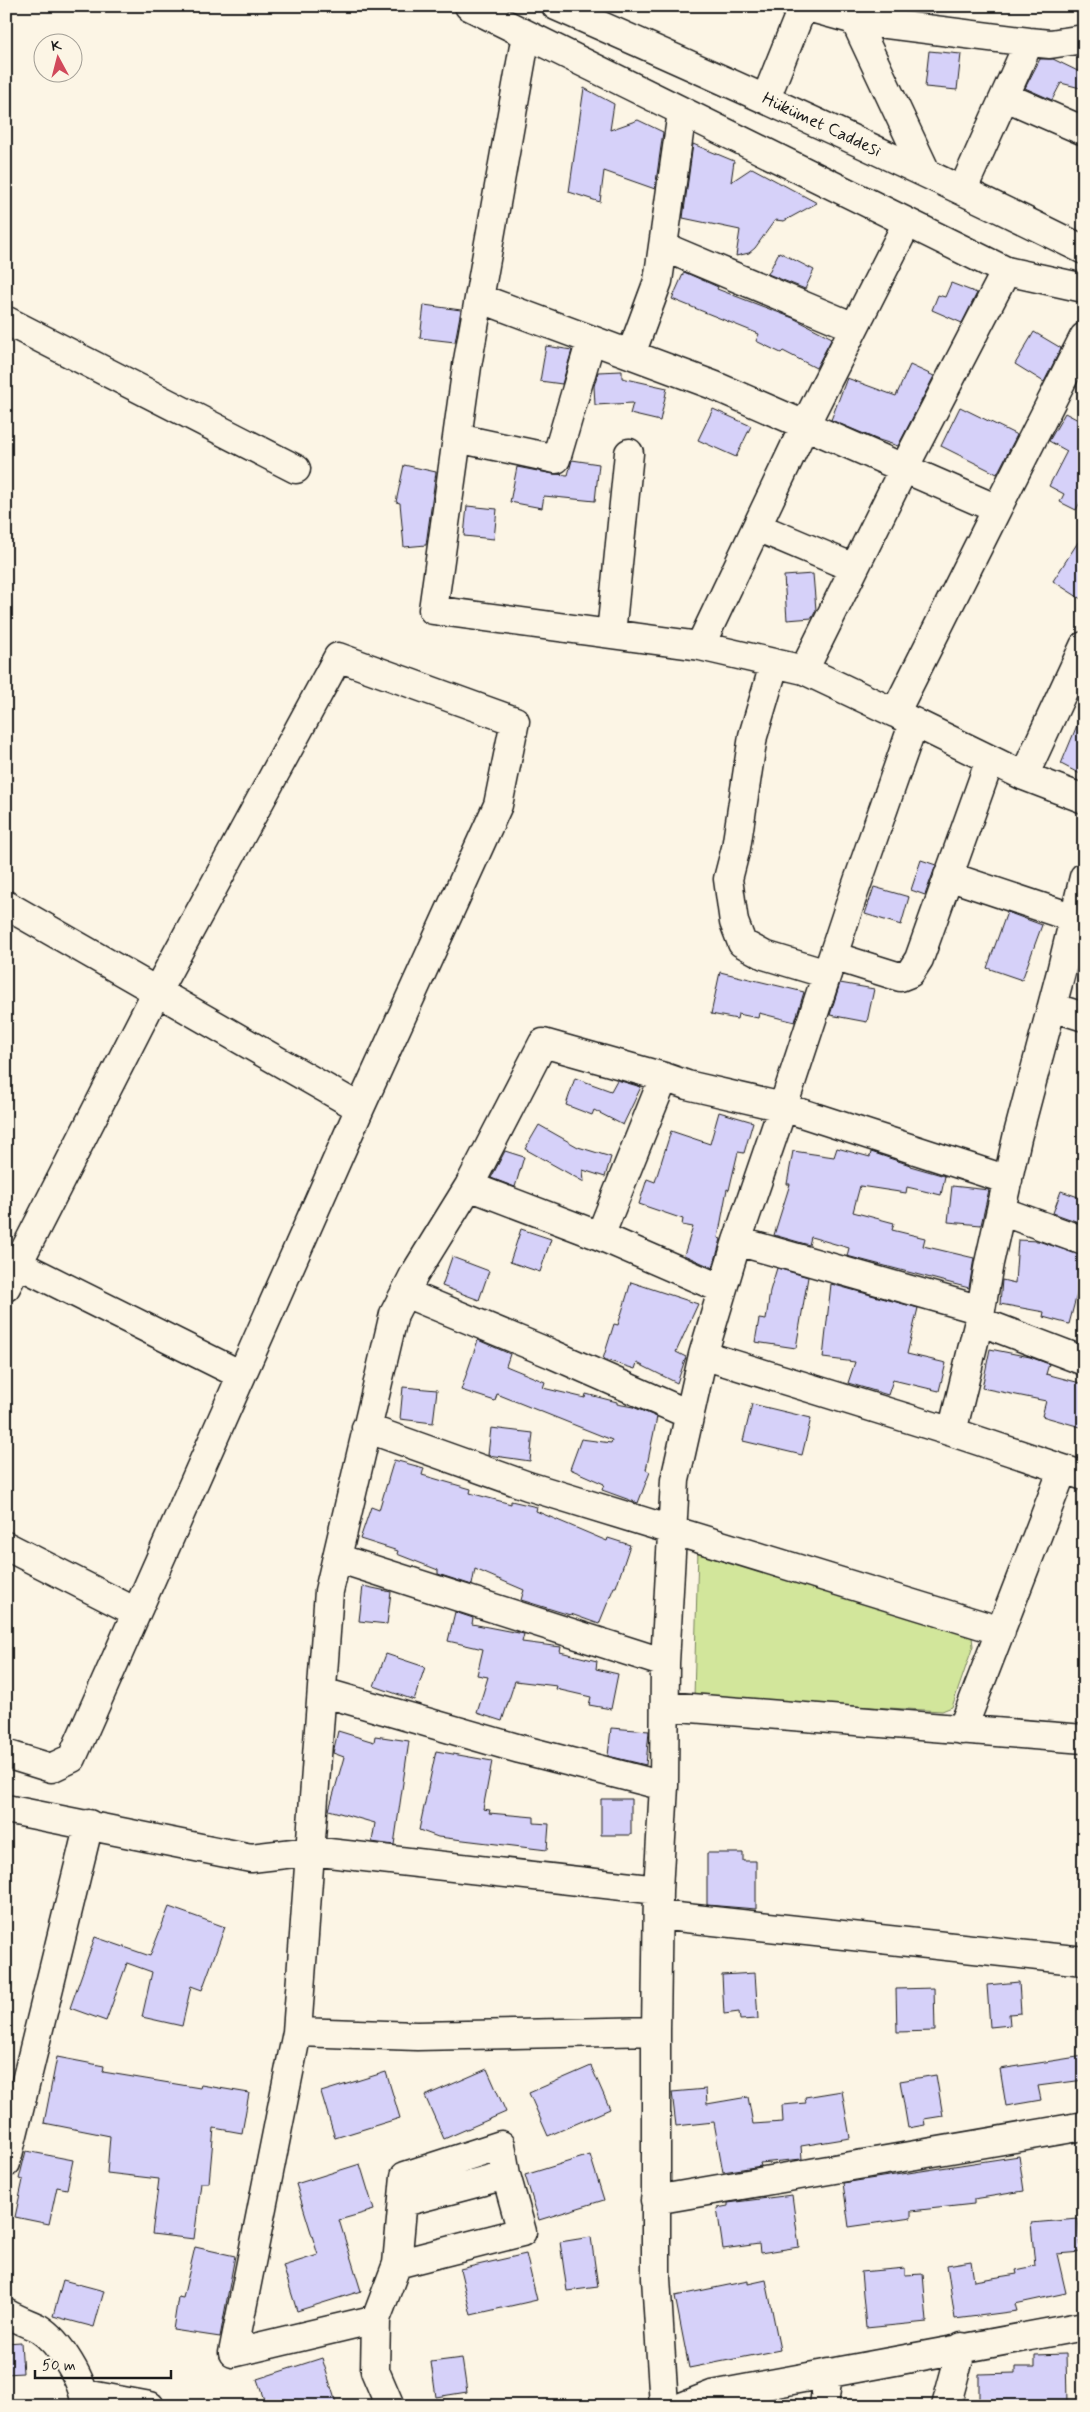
<svg xmlns="http://www.w3.org/2000/svg" width="1090" height="2412" viewBox="0 0 1090 2412" font-family="Mynerve,sans-serif">
<style>
.green{fill:#d2e69b;stroke:#77815c}
.building{fill:#d6d1f9;stroke:#1c1c1c}
.lines{fill:none;stroke-linecap:round;stroke-linejoin:round}
.minor-casing{stroke:#1c1c1c;stroke-width:31}
.major-casing{stroke:#1c1c1c;stroke-width:31}
.minor{stroke:#fcf5e5;stroke-width:28}
.major{stroke:#fcf5e5;stroke-width:28}
.labels{text-anchor:middle;stroke-width:5;stroke-linejoin:round;paint-order:stroke}
.street-label{font-size:18px;fill:#1c1c1c;stroke:#fcf5e5}
</style>
<rect width="100%" height="100%" fill="#fcf5e5"/>
<filter id="ink" filterUnits="userSpaceOnUse"><feTurbulence type="fractalNoise" baseFrequency=".02" numOctaves="2"/><feDisplacementMap in="SourceGraphic" scale="10" xChannelSelector="R" yChannelSelector="G"/><feConvolveMatrix kernelMatrix="1 2 1 2 8 2 1 2 1" color-interpolation-filters="sRGB"/></filter>
<g filter="url(#ink)">
<!-- green -->
<path class="green" d="M 698,1549 L 968,1633 L 972,1637 L 973,1646 L 952,1707 L 942,1711 L 694,1697 Z"/>
<!-- building -->
<path class="building" d="M 929,51 L 961,54 L 957,90 L 925,87 Z
M 1040,59 L 1053,59 L 1084,74 L 1084,89 L 1061,83 L 1052,100 L 1025,88 Z
M 584,88 L 614,104 L 610,130 L 638,120 L 663,132 L 655,189 L 604,171 L 600,202 L 569,192 Z
M 693,144 L 734,161 L 731,182 L 752,168 L 817,203 L 784,221 L 775,220 L 755,248 L 749,253 L 736,256 L 740,230 L 683,218 Z
M 779,252 L 814,270 L 805,289 L 768,274 Z
M 684,272 L 718,287 L 717,289 L 793,318 L 832,338 L 816,368 L 783,351 L 781,353 L 756,341 L 759,334 L 672,299 Z
M 951,283 L 977,293 L 962,323 L 932,310 L 938,295 L 945,297 Z
M 424,305 L 461,310 L 455,342 L 420,338 Z
M 1034,332 L 1061,348 L 1044,382 L 1015,364 Z
M 546,346 L 572,350 L 562,384 L 540,381 Z
M 910,365 L 934,376 L 898,446 L 876,439 L 831,420 L 847,378 L 896,396 Z
M 622,371 L 622,378 L 667,388 L 660,421 L 630,414 L 633,403 L 595,405 L 594,386 L 598,372 Z
M 960,407 L 1017,435 L 997,474 L 941,446 Z
M 713,409 L 751,426 L 736,457 L 698,440 Z
M 1065,413 L 1084,423 L 1084,495 L 1076,510 L 1060,502 L 1064,494 L 1049,486 L 1067,451 L 1049,441 Z
M 572,460 L 599,464 L 595,501 L 544,496 L 542,508 L 510,502 L 517,467 L 553,474 L 568,475 Z
M 404,465 L 436,472 L 426,545 L 404,547 L 400,503 L 396,502 Z
M 467,506 L 497,509 L 494,539 L 464,536 Z
M 1084,533 L 1084,601 L 1053,581 Z
M 813,574 L 816,610 L 812,618 L 787,620 L 784,576 Z
M 1083,711 L 1084,711 L 1084,776 L 1061,764 Z
M 921,860 L 936,865 L 925,895 L 911,890 Z
M 874,887 L 909,897 L 901,925 L 865,914 Z
M 1007,912 L 1042,925 L 1022,980 L 987,968 Z
M 720,972 L 804,992 L 795,1022 L 759,1013 L 758,1018 L 738,1014 L 737,1019 L 711,1014 Z
M 840,983 L 874,989 L 867,1022 L 830,1015 Z
M 575,1078 L 611,1091 L 617,1080 L 641,1087 L 623,1125 L 594,1110 L 592,1115 L 566,1105 Z
M 719,1112 L 753,1122 L 744,1153 L 738,1152 L 729,1190 L 727,1189 L 718,1238 L 721,1239 L 713,1268 L 684,1255 L 693,1227 L 682,1225 L 683,1219 L 639,1204 L 647,1179 L 655,1182 L 671,1131 L 710,1144 Z
M 539,1125 L 578,1147 L 611,1157 L 605,1177 L 583,1170 L 584,1182 L 525,1149 Z
M 837,1148 L 870,1157 L 871,1152 L 910,1165 L 910,1166 L 945,1176 L 941,1195 L 907,1187 L 906,1193 L 860,1186 L 853,1212 L 894,1223 L 892,1230 L 925,1238 L 923,1246 L 974,1258 L 969,1288 L 847,1256 L 849,1248 L 811,1237 L 809,1245 L 774,1235 L 790,1184 L 787,1184 L 793,1151 L 834,1157 Z
M 505,1151 L 524,1157 L 515,1187 L 491,1178 Z
M 952,1186 L 989,1190 L 981,1225 L 948,1222 Z
M 1061,1191 L 1084,1199 L 1084,1224 L 1053,1213 Z
M 521,1229 L 551,1239 L 540,1272 L 510,1262 Z
M 1018,1240 L 1038,1241 L 1084,1256 L 1084,1280 L 1081,1279 L 1069,1324 L 1043,1317 L 1044,1312 L 1000,1304 L 1002,1280 L 1015,1283 Z
M 452,1257 L 489,1271 L 479,1300 L 442,1286 Z
M 777,1268 L 808,1277 L 796,1348 L 755,1342 L 759,1319 L 766,1320 L 770,1291 Z
M 631,1282 L 698,1304 L 676,1352 L 686,1357 L 677,1383 L 637,1363 L 635,1369 L 603,1359 L 614,1324 L 618,1325 Z
M 831,1284 L 918,1308 L 907,1354 L 946,1363 L 939,1391 L 893,1380 L 888,1395 L 848,1383 L 855,1362 L 823,1358 Z
M 478,1340 L 510,1354 L 506,1366 L 545,1382 L 543,1388 L 585,1398 L 586,1394 L 617,1402 L 617,1404 L 633,1407 L 657,1417 L 646,1470 L 650,1472 L 638,1503 L 602,1490 L 604,1484 L 570,1469 L 581,1439 L 611,1443 L 612,1440 L 497,1394 L 495,1401 L 461,1390 Z
M 990,1349 L 1030,1357 L 1049,1364 L 1046,1374 L 1084,1384 L 1084,1428 L 1042,1416 L 1046,1401 L 982,1388 Z
M 403,1387 L 437,1390 L 433,1423 L 400,1419 Z
M 752,1404 L 811,1418 L 802,1455 L 743,1441 Z
M 491,1428 L 533,1433 L 530,1461 L 488,1455 Z
M 394,1460 L 424,1468 L 422,1475 L 471,1489 L 470,1493 L 511,1504 L 511,1501 L 537,1507 L 536,1511 L 607,1541 L 608,1538 L 630,1545 L 616,1587 L 614,1587 L 599,1624 L 571,1614 L 570,1615 L 521,1600 L 524,1590 L 475,1569 L 472,1585 L 438,1574 L 438,1570 L 397,1554 L 398,1551 L 360,1539 L 371,1507 L 379,1510 Z
M 363,1586 L 391,1592 L 387,1624 L 359,1621 Z
M 455,1612 L 473,1618 L 472,1624 L 524,1634 L 522,1642 L 561,1647 L 560,1652 L 597,1661 L 596,1669 L 618,1674 L 611,1709 L 589,1705 L 591,1697 L 556,1689 L 557,1686 L 515,1681 L 502,1721 L 477,1713 L 488,1677 L 477,1675 L 483,1649 L 448,1641 Z
M 386,1654 L 425,1667 L 414,1700 L 374,1686 Z
M 611,1728 L 649,1731 L 646,1765 L 608,1756 Z
M 338,1731 L 374,1742 L 375,1736 L 409,1741 L 394,1845 L 372,1842 L 375,1823 L 329,1810 L 344,1757 L 333,1753 Z
M 436,1751 L 492,1761 L 483,1809 L 490,1810 L 489,1813 L 534,1817 L 534,1823 L 549,1824 L 547,1850 L 438,1837 L 419,1830 Z
M 601,1799 L 631,1799 L 631,1835 L 601,1835 Z
M 707,1853 L 743,1853 L 743,1861 L 756,1861 L 756,1909 L 707,1905 Z
M 169,1907 L 225,1927 L 202,1990 L 191,1986 L 182,2026 L 142,2017 L 152,1972 L 127,1963 L 106,2021 L 70,2008 L 95,1937 L 150,1956 Z
M 755,1973 L 758,2019 L 740,2020 L 739,2012 L 724,2014 L 722,1975 Z
M 1019,1982 L 1021,2013 L 1009,2014 L 1010,2025 L 990,2027 L 987,1985 Z
M 934,1988 L 935,2031 L 897,2032 L 896,1989 Z
M 1084,2056 L 1084,2080 L 1038,2086 L 1041,2100 L 1006,2106 L 1000,2069 Z
M 57,2057 L 104,2066 L 103,2072 L 200,2088 L 201,2085 L 249,2093 L 242,2133 L 214,2128 L 209,2183 L 201,2183 L 194,2239 L 152,2234 L 159,2179 L 107,2173 L 110,2136 L 44,2123 Z
M 591,2066 L 610,2109 L 548,2136 L 529,2093 Z
M 487,2069 L 506,2112 L 444,2139 L 425,2096 Z
M 386,2072 L 400,2118 L 335,2138 L 321,2092 Z
M 936,2075 L 943,2116 L 924,2119 L 925,2125 L 908,2128 L 900,2081 Z
M 706,2089 L 707,2104 L 748,2097 L 753,2124 L 783,2122 L 782,2105 L 806,2103 L 805,2097 L 842,2091 L 850,2138 L 801,2146 L 802,2159 L 760,2163 L 761,2166 L 723,2172 L 714,2122 L 676,2126 L 672,2092 Z
M 26,2151 L 73,2160 L 67,2189 L 57,2187 L 49,2224 L 15,2217 L 23,2180 L 19,2179 Z
M 590,2155 L 604,2200 L 539,2220 L 525,2175 Z
M 1019,2156 L 1024,2191 L 974,2199 L 974,2204 L 911,2211 L 911,2218 L 849,2227 L 843,2183 Z
M 360,2164 L 374,2210 L 339,2220 L 361,2291 L 297,2311 L 283,2266 L 318,2255 L 296,2184 Z
M 792,2195 L 799,2247 L 760,2253 L 759,2244 L 723,2249 L 717,2208 L 728,2206 L 728,2203 Z
M 1078,2219 L 1081,2252 L 1057,2254 L 1066,2293 L 1015,2304 L 1017,2311 L 955,2319 L 947,2265 L 971,2261 L 974,2281 L 1017,2274 L 1016,2270 L 1035,2266 L 1031,2223 Z
M 591,2237 L 598,2287 L 567,2291 L 560,2242 Z
M 195,2247 L 235,2256 L 220,2337 L 173,2330 L 178,2297 L 183,2298 Z
M 526,2254 L 537,2300 L 471,2315 L 460,2269 Z
M 905,2268 L 905,2275 L 923,2274 L 927,2322 L 866,2328 L 861,2272 Z
M 63,2280 L 104,2291 L 94,2327 L 53,2316 Z
M 766,2280 L 780,2350 L 689,2368 L 675,2296 L 748,2281 L 748,2284 Z
M 21,2342 L 23,2373 L 6,2374 L 6,2343 Z
M 1066,2354 L 1067,2403 L 979,2406 L 979,2374 L 1015,2373 L 1015,2367 L 1035,2367 L 1035,2355 Z
M 322,2358 L 337,2406 L 266,2406 L 257,2379 Z
M 462,2358 L 467,2392 L 436,2397 L 431,2362 Z"/>
<g class="lines">
<!-- minor casing -->
<g class="minor-casing">
<path id="minor" d="M 804,6 L 855,20 L 1029,42 L 1050,44 L 1084,39
M 849,8 L 926,172
M 526,35 L 467,366 L 433,610 L 700,646 L 804,670 L 895,713 L 997,509
M 1006,97 L 1084,131
M 766,98 L 803,6
M 963,189 L 1029,42
M 664,247 L 854,327
M 479,298 L 713,385 L 997,509 L 1084,337
M 6,323 L 7,321 L 296,469
M 631,354 L 658,281 L 682,112
M 457,438 L 556,459 L 591,340
M 757,527 L 854,568
M 611,634 L 629,453
M 700,646 L 805,425 L 907,223
M 774,665 L 753,736 L 736,848 L 728,879 L 734,922 L 742,943 L 764,955 L 827,974
M 804,670 L 904,468 L 1006,271
M 899,715 L 1024,776 L 1084,799
M 1024,776 L 1084,646
M 948,876 L 1074,918
M 6,905 L 360,1108
M 833,956 L 900,977 L 910,973 L 919,959 L 990,760
M 1052,1007 L 1084,1017
M 469,1186 L 543,1043 L 664,1077
M 1001,1211 L 1084,1241
M 600,1236 L 664,1077 L 687,1085 L 783,1107 L 1008,1180
M 737,1241 L 981,1310
M 18,1264 L 241,1375
M 6,1287 L 157,991 L 338,657 L 515,721 L 498,805 L 360,1108 L 72,1758 L 51,1768 L 6,1754
M 405,1293 L 552,1354 L 688,1414
M 979,1321 L 1084,1361
M 703,1355 L 952,1432 L 1084,1476
M 366,1428 L 528,1486 L 1001,1631
M 952,1432 L 979,1321 L 989,1263 L 1017,1138 L 1061,972 L 1084,877
M 6,1546 L 136,1612
M 337,1558 L 665,1663
M 322,1692 L 520,1749 L 664,1786
M 665,1706 L 1084,1739
M 962,1730 L 1063,1469
M 6,1809 L 251,1858 L 311,1851 L 658,1890
M 658,1915 L 1084,1961
M 656,2031 L 417,2036 L 297,2032 L 329,1591 L 394,1314 L 414,1275 L 469,1186 L 600,1236 L 722,1289
M 297,2032 L 233,2353 L 376,2319
M 6,2163 L 89,1824
M 655,2200 L 1084,2126
M 404,2202 L 506,2175
M 6,2313 C 16,2319 27,2323 38,2328 C 59,2341 85,2382 85,2406
M 85,2394 L 150,2406
M 390,2406 L 375,2371 L 376,2319 L 397,2264 L 405,2176 L 501,2145 L 506,2175 L 522,2232 L 397,2264
M 664,2406 L 656,2278 L 656,2031 L 658,1890 L 664,1786 L 665,1663 L 675,1480 L 703,1355 L 737,1241 L 783,1107 L 852,898 L 914,722
M 684,2406 L 712,2395 L 1084,2326
M 824,2406 L 828,2373
M 946,2406 L 962,2347"/>
</g>
<!-- major casing -->
<g class="major-casing">
<path id="major" d="M 469,6 L 1006,271 L 1084,288
M 556,6 C 734,84 910,163 1084,250"/>
</g>
<!-- minor -->
<use href="#minor" class="minor"/>
<!-- major -->
<use href="#major" class="major"/>
</g>
</g>
<g class="labels">
<!-- street labels -->
<g class="street-label">
<text transform="translate(822 124) rotate(25)" y="6">Hükümet Caddesi</text>
</g>
</g>
<!-- margin -->
<rect width="1090" height="2412" fill="none" stroke="#fcf5e5" stroke-width="25"/>
<rect x="12" y="12" width="1065" height="2387" fill="none" stroke="#1c1c1c" stroke-width="2" filter="url(#ink)"/>
<!-- north arrow -->
<g transform="translate(58 58) rotate(353)"><circle r="24" fill="#fcf5e5" stroke="#a29e95"/>
<path d="M0-4L9 19L0 12L-9 19Z" fill="#d1495b"/>
<text y="-8" font-size="14" font-weight="bold" text-anchor="middle" fill="#1c1c1c">K</text>
</g>
<!-- scale -->
<path d="M35 2370v8h136v-8" fill="none" stroke="#1c1c1c" stroke-width="2.5"/>
<text x="42" y="2370" font-size="15" fill="#1c1c1c" stroke="#fcf5e5" stroke-width="4" paint-order="stroke">50 m</text>
</svg>
